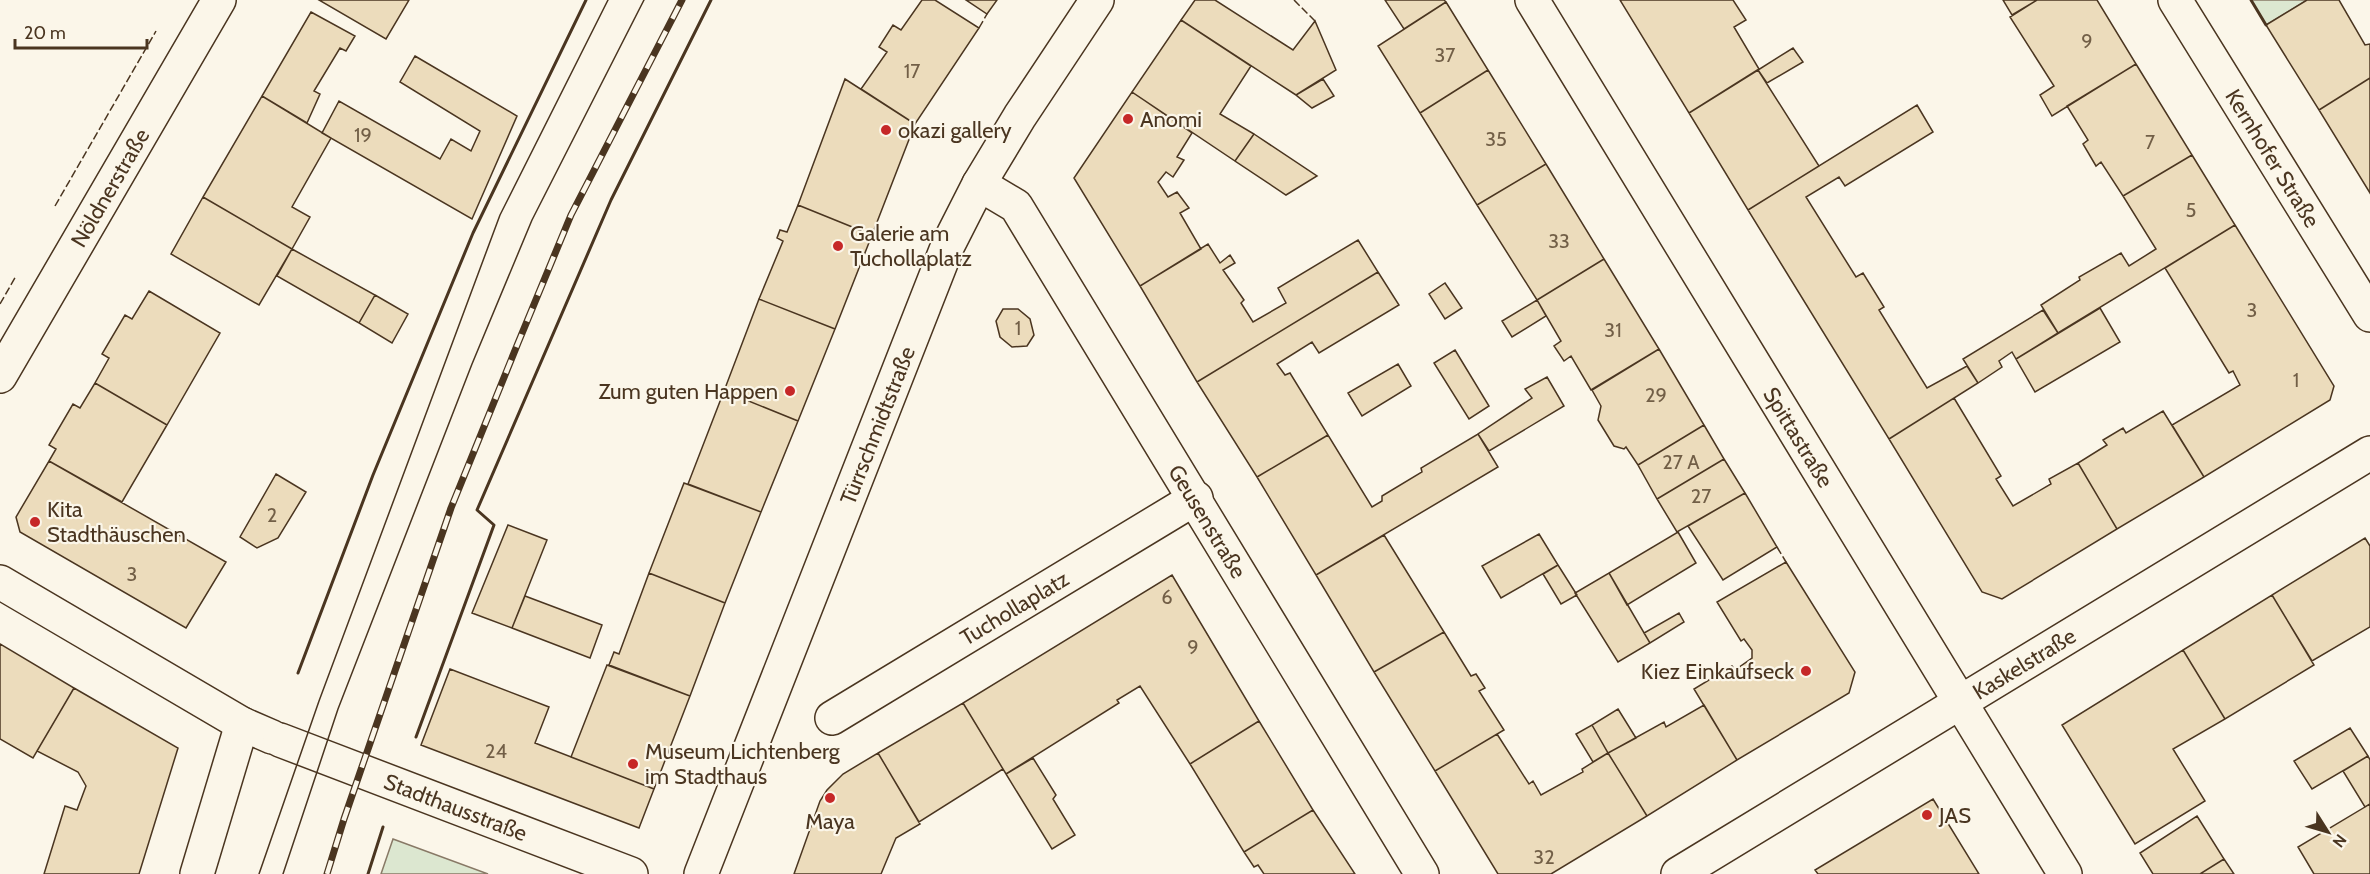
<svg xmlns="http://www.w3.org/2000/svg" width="2370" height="874" viewBox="0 0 2370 874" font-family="Cabin,sans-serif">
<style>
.green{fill:#dce7d0;stroke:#887966;stroke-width:1.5}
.building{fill:#ecdcbc;stroke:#4a3520;stroke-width:1.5}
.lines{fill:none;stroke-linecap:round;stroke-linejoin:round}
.street-casing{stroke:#4a3520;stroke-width:36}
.secondary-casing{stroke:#4a3520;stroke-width:36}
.street{stroke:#fbf6e9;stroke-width:33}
.secondary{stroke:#fbf6e9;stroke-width:33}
.tram{stroke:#4a3520;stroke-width:1.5}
.rail-casing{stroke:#4a3520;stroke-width:7}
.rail{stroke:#fbf6e9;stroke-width:4.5;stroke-dasharray:14;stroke-linecap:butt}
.fence{stroke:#4a3520;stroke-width:1.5;stroke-dasharray:8 3;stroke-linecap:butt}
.wall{stroke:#4a3520;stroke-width:3}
.poi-dot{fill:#c62828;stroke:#fbf6e9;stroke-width:2}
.labels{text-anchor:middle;stroke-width:4.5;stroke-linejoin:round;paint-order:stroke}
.number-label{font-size:20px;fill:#725f47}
.poi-label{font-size:22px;fill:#4a3520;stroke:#fbf6e9;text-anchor:start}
.street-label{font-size:22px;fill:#4a3520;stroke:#fbf6e9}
</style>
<rect width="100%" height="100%" fill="#fbf6e9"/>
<!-- green -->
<path class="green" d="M 2251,0 L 2307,0 L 2266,25 Z
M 393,839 L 488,874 L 381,874 Z"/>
<!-- building -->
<path class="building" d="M 319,0 L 409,0 L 386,39 Z
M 922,0 L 935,0 L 979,28 L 915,124 L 861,89 L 887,52 L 879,47 L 893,25 L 901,30 Z
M 966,0 L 997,0 L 987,14 Z
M 1195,0 L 1215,0 L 1293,50 L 1315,21 L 1336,70 L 1296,95 L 1181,20 Z
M 1385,0 L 1444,0 L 1446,2 L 1404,29 Z
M 1620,0 L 1733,0 L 1746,20 L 1734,27 L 1759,69 L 1689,113 Z
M 2003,0 L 2037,0 L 2012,15 Z
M 2037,0 L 2097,0 L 2136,64 L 2052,116 L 2040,95 L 2054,86 L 2010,17 Z
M 2307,0 L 2339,0 L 2365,45 L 2370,44 L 2370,78 L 2319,110 L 2266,25 Z
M 1446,2 L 1488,70 L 1420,113 L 1378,46 Z
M 311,12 L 355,36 L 346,51 L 340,48 L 314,91 L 320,94 L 307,123 L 262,96 Z
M 1181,20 L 1251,66 L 1220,114 L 1254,134 L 1235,161 L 1132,92 Z
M 1793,48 L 1803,62 L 1767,83 L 1758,70 Z
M 415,56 L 517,116 L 472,219 L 322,133 L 339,101 L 440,159 L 451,139 L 471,151 L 480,131 L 400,82 Z
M 2136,64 L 2192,155 L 2123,196 L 2101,162 L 2096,166 L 2083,144 L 2088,140 L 2067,106 Z
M 1488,70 L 1546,164 L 1477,205 L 1420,113 Z
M 1758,70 L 1819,166 L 1748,210 L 1689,113 Z
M 2370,78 L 2370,193 L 2319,110 Z
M 845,79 L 915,124 L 872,235 L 798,205 Z
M 1323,79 L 1334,96 L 1312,108 L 1296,95 Z
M 1132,92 L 1192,133 L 1177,157 L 1184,160 L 1173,177 L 1166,172 L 1158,182 L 1168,197 L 1177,192 L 1189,208 L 1180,213 L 1201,249 L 1140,286 L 1074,178 Z
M 262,96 L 331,138 L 292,207 L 310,217 L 292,249 L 203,197 Z
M 1917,105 L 1933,132 L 1845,186 L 1839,177 L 1806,197 L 1856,277 L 1863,273 L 1884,307 L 1879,310 L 1927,388 L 1967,366 L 1978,383 L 1889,439 L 1748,210 Z
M 1254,134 L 1317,176 L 1286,195 L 1235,161 Z
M 2192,155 L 2235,225 L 2058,333 L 2041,305 L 2080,280 L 2079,277 L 2121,253 L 2129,266 L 2156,249 L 2123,196 Z
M 1546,164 L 1604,259 L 1537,300 L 1477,205 Z
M 203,197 L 292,249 L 259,305 L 171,254 Z
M 798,205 L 872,235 L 835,329 L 759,299 L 783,241 L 777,238 L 780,230 L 787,232 Z
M 2235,225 L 2334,386 L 2330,400 L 2204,477 L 2172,425 L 2240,385 L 2233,371 L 2229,373 L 2165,268 Z
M 1358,240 L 1378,272 L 1197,382 L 1140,286 L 1208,244 L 1220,263 L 1230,255 L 1235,263 L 1223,270 L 1244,300 L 1241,303 L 1253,322 L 1286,303 L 1278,288 Z
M 292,249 L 375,295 L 359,323 L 277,276 Z
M 1604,259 L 1659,349 L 1591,390 L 1571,356 L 1564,361 L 1554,346 L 1561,341 L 1537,300 Z
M 1378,272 L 1399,305 L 1319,353 L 1312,342 L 1277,364 L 1285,375 L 1290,373 L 1328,435 L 1257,477 L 1197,382 Z
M 1445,283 L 1462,308 L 1445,319 L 1429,294 Z
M 149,291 L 220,333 L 167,425 L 95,383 L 109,358 L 102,354 L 125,315 L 132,319 Z
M 375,295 L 408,314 L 392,343 L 359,323 Z
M 759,299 L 835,329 L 798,421 L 724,391 Z
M 1537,300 L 1546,316 L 1512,337 L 1502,321 Z
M 2100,308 L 2120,342 L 2035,392 L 2016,359 Z
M 1003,309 L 1018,309 L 1030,319 L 1034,335 L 1027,346 L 1012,347 L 1000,337 L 996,321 Z
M 2043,310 L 2058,333 L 2016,359 L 2012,352 L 1999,361 L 2002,367 L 1978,383 L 1963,359 Z
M 1659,349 L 1704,425 L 1638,465 L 1626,447 L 1624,449 L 1614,446 L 1598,420 L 1601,406 L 1592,390 Z
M 1455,350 L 1489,406 L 1469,419 L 1434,363 Z
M 1398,364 L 1411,386 L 1362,416 L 1348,393 Z
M 1547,377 L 1564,406 L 1489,451 L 1478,434 L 1532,398 L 1525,389 Z
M 95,383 L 167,425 L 122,502 L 49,461 L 56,449 L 49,445 L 73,404 L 80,408 Z
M 724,391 L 798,421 L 761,512 L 688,484 Z
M 1954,398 L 2001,476 L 1996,479 L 2013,506 L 2051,484 L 2049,479 L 2078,463 L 2117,529 L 2002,599 L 1982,592 L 1889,439 Z
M 2163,411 L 2204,477 L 2117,529 L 2078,463 L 2107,445 L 2103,440 L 2123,428 L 2126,433 Z
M 1704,425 L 1724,459 L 1657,499 L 1638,465 Z
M 1478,434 L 1498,467 L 1316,575 L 1257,477 L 1328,435 L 1372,507 L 1382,501 L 1382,496 L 1422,472 L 1421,468 Z
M 1724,459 L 1745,493 L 1677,532 L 1657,499 Z
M 49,461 L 226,562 L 186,628 L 20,532 L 16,517 Z
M 276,474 L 306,492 L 278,538 L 257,548 L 240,537 Z
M 684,483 L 761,512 L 725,603 L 649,573 Z
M 1745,493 L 1777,547 L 1723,580 L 1688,526 Z
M 508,525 L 547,540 L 512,628 L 472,613 Z
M 1678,532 L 1696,563 L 1627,605 L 1609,573 Z
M 1539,534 L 1558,565 L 1501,598 L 1482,566 Z
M 1384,535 L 1444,632 L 1374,672 L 1316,575 Z
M 2365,538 L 2370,546 L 2370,627 L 2312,661 L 2272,595 Z
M 1786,562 L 1855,672 L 1849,693 L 1737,760 L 1694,689 L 1732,666 L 1735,670 L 1752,658 L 1752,650 L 1744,639 L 1741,641 L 1717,602 Z
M 1558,565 L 1577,595 L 1561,604 L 1543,574 Z
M 649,573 L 725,603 L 690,696 L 609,665 L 614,652 L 619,654 Z
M 1609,573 L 1650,643 L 1618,662 L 1575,593 Z
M 1172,575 L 1259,721 L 1190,764 L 1140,686 L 1117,700 L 1119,703 L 1006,774 L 963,703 Z
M 2272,595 L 2314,665 L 2225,719 L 2183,650 Z
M 525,596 L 602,625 L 590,658 L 512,628 Z
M 1679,613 L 1684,622 L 1650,643 L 1644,633 Z
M 1444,632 L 1471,676 L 1476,674 L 1485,688 L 1479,691 L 1504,730 L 1435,771 L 1374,672 Z
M 0,644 L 74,688 L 33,758 L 0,739 Z
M 2183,650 L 2225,719 L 2173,749 L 2205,801 L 2135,844 L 2062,725 Z
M 607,665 L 690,696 L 654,789 L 571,757 Z
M 450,669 L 549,707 L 535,743 L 654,789 L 639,828 L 421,745 Z
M 74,688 L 178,748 L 139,874 L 44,874 L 65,806 L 77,810 L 86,786 L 78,772 L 37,751 Z
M 963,703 L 1003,769 L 919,822 L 878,753 Z
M 1704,705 L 1737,760 L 1647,816 L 1608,753 L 1664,722 L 1666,727 Z
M 1618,709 L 1636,738 L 1608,753 L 1592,725 Z
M 1259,721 L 1313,810 L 1244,852 L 1190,764 Z
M 1592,725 L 1608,753 L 1593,762 L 1576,734 Z
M 2350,728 L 2368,756 L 2312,789 L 2294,761 Z
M 1497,734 L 1529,784 L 1533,781 L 1541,795 L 1583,772 L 1582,769 L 1608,753 L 1647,816 L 1551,874 L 1498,874 L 1435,771 Z
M 878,753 L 920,824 L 896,838 L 881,874 L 794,874 L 820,801 L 827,790 L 843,774 Z
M 2368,756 L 2370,760 L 2370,804 L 2365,807 L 2343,771 Z
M 1033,758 L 1056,795 L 1053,799 L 1075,835 L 1052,849 L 1006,774 Z
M 1933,799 L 1979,874 L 1818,874 L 1815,870 Z
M 2370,804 L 2370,874 L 2314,874 L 2298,847 Z
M 1313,810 L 1355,874 L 1264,874 L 1258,865 L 1254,867 L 1244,852 Z
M 2197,816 L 2224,859 L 2200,874 L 2153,874 L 2140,853 Z
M 2224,859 L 2234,874 L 2200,874 Z"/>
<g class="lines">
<!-- street casing -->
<g class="street-casing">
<g id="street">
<path id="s1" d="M 1532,0 L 2065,874"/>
<path id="s2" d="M 2175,0 L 2370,315"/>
<path id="s3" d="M 979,184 L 1016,206 L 1422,874"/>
<path d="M 0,582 L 242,724 L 272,737"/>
<path id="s4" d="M 832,718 L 1196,498"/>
<path id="s5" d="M 280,740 L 631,874"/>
<path d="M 197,874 L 242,724"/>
<path id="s6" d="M 701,874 L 948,245 L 979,184 L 1020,116 L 1097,0"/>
<path id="s7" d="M 1678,874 L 2370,453"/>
</g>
</g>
<!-- secondary casing -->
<g class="secondary-casing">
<g id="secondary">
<path id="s8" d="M 0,376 L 219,0"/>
</g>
</g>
<!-- street -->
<use href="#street" class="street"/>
<!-- secondary -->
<use href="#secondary" class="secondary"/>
<!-- tram -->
<path class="tram" d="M 259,874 L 319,701 L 500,215 L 608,0
M 283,874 L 338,709 L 472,364 L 532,220 L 644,0"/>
<!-- rail casing -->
<g class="rail-casing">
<path id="rail" d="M 327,874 L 344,819 L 451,508 L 518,343 L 571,215 L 682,0"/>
</g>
<!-- rail -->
<use href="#rail" class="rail"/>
<!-- fence -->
<path class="fence" d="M 1294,0 L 1315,21
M 979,28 L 987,14
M 55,206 L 156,31
M 0,304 L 16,276
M 1777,547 L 1786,562"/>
<!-- wall -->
<path class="wall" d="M 2251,0 L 2266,25
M 298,673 L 373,475 L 473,233 L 586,0
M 416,737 L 494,525 L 477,510 L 611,200 L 711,0
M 368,874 L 383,827"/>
</g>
<!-- markers -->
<g class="poi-dot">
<circle cx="1128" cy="119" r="6"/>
<circle cx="886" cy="130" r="6"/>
<circle cx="838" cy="246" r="6"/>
<circle cx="790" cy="391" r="6"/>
<circle cx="35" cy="522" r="6"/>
<circle cx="1806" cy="671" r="6"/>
<circle cx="633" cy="764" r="6"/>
<circle cx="830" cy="798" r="6"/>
<circle cx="1927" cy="815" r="6"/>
</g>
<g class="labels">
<!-- number labels -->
<g class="number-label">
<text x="2087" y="48">9</text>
<text x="1445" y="62">37</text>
<text x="912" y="78">17</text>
<text x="363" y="142">19</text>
<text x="1496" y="146">35</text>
<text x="2150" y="149">7</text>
<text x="2191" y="217">5</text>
<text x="1559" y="248">33</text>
<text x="2252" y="317">3</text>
<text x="1018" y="335">1</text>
<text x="1613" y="337">31</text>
<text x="2296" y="387">1</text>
<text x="1656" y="402">29</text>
<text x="1681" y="469">27 A</text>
<text x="1701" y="503">27</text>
<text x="272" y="522">2</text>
<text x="132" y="581">3</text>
<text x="1167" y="604">6</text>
<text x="1193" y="654">9</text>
<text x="496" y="758">24</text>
<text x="1544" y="864">32</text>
</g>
<!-- poi labels -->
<g class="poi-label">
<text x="1140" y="127">Anomi</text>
<text x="898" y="138">okazi gallery</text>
<text x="850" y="241">Galerie am<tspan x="850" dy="25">Tuchollaplatz</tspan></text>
<text x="778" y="399" text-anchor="end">Zum guten Happen</text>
<text x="47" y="517">Kita<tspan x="47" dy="25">Stadthäuschen</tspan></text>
<text x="1794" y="679" text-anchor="end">Kiez Einkaufseck</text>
<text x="645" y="759">Museum Lichtenberg<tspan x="645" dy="25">im Stadthaus</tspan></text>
<text x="1939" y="823">JAS</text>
<text x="830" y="829" text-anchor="middle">Maya</text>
</g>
<!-- street labels -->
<g class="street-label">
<text dy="8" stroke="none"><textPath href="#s2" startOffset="186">Kernhofer Straße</textPath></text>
<text dy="8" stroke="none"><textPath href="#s8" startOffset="218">Nöldnerstraße</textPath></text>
<text dy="8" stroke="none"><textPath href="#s6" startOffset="482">Türrschmidtstraße</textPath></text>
<text dy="8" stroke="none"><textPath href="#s1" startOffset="512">Spittastraße</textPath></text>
<text dy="8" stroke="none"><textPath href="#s3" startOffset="412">Geusenstraße</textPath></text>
<text dy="8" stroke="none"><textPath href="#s4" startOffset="213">Tuchollaplatz</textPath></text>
<text dy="8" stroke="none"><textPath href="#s7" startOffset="405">Kaskelstraße</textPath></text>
<text dy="8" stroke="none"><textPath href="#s5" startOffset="188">Stadthausstraße</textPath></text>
</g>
</g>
<!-- north arrow -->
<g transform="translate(2328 832) rotate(127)" stroke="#fbf6e9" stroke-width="4.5" paint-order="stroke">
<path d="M0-4.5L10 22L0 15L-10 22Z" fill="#4a3520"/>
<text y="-9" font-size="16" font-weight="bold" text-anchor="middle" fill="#4a3520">N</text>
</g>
<!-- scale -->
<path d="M15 39v9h132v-9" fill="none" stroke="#4a3520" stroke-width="3"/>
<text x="24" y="39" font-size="18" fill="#4a3520" stroke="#fbf6e9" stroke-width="4.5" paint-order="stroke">20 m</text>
</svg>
